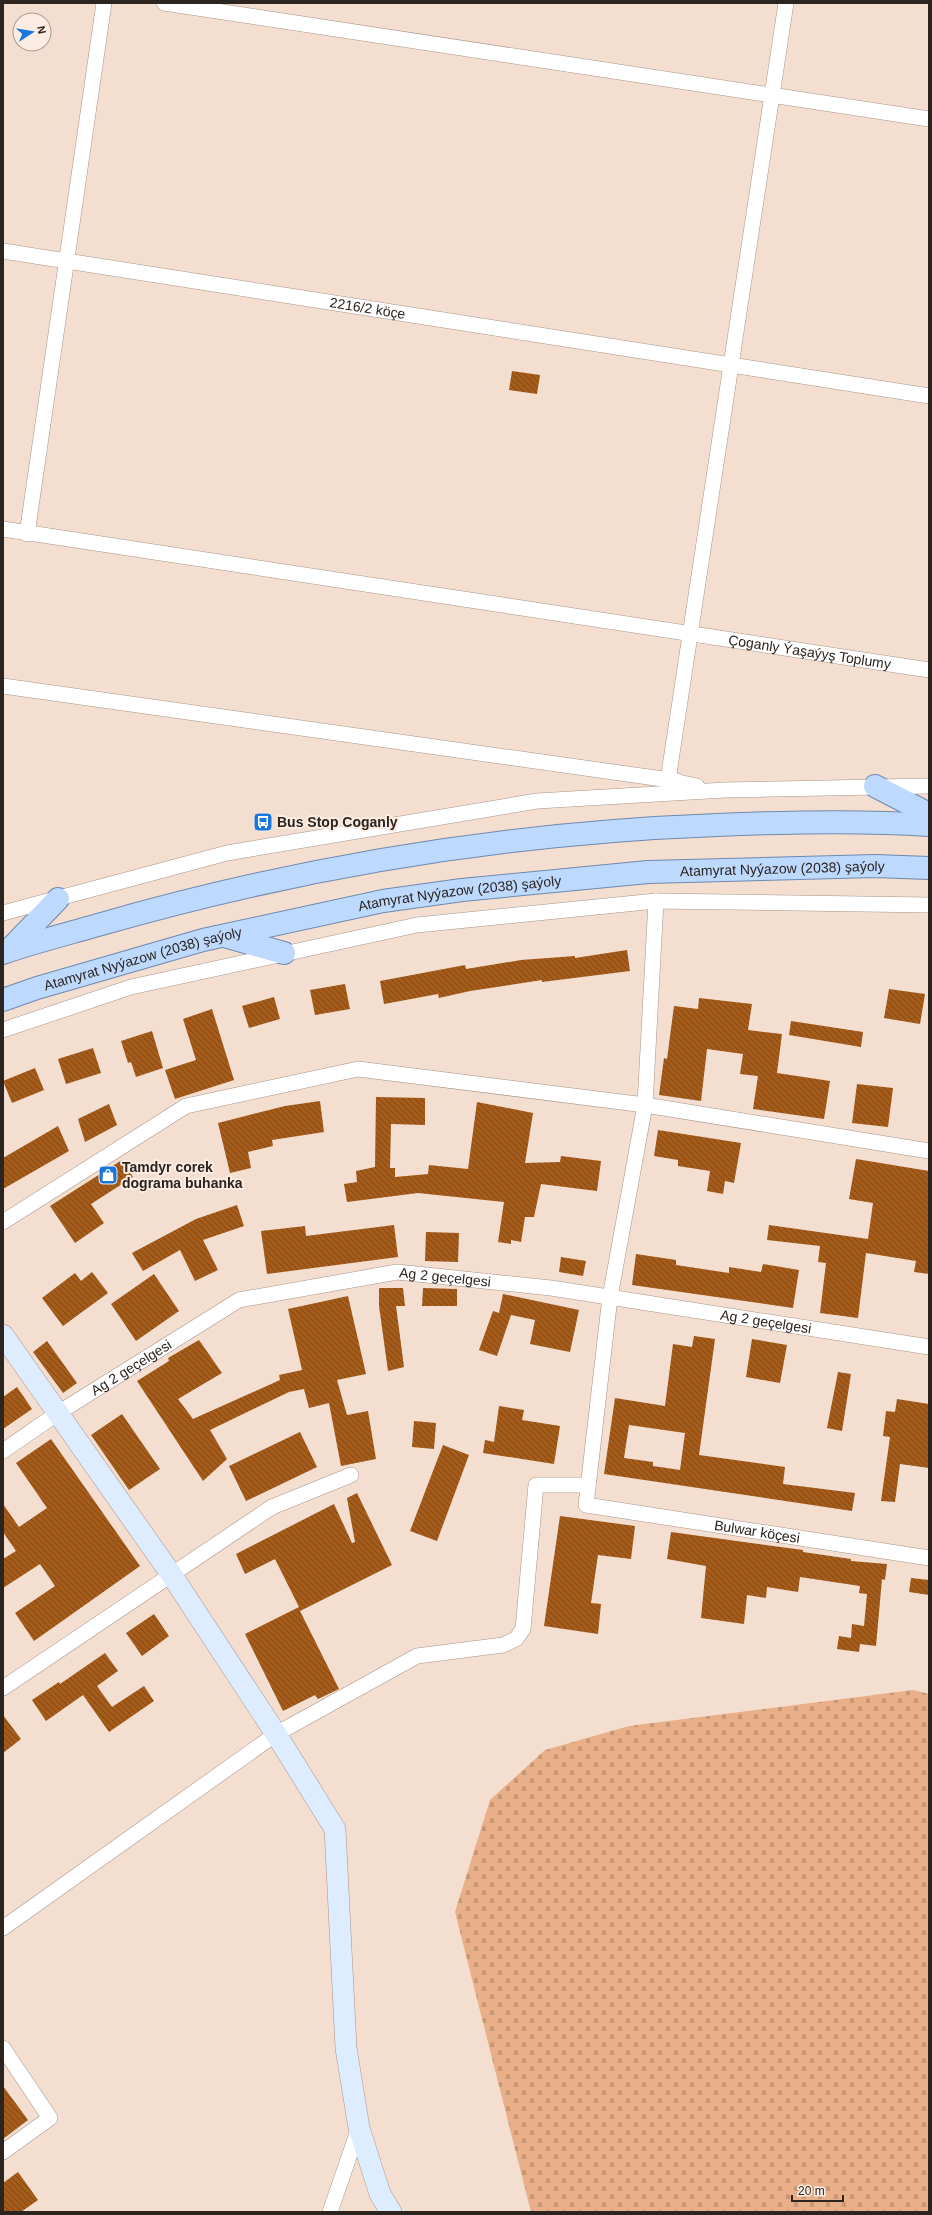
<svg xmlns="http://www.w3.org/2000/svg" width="932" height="2215" viewBox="0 0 932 2215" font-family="Helvetica,sans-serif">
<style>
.cemetery{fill:url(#cemetery-stones)}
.building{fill:url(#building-back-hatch);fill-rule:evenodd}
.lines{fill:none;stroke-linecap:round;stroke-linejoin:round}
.street-casing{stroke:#a89588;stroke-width:16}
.secondary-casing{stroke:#a89588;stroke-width:22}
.primary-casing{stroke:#6e89b0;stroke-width:24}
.street{stroke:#fff;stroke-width:15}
.secondary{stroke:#deecff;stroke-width:21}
.primary{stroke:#bed9fe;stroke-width:22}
.labels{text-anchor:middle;stroke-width:4;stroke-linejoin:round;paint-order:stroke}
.street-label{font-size:14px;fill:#2b241f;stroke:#fdece1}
.poi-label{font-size:14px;font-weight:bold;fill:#2b241f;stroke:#fdece1;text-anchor:start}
</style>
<defs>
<pattern id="cemetery-stones" width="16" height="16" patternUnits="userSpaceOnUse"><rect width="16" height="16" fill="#e8af88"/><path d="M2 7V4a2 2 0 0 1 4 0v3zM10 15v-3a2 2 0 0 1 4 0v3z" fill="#c79675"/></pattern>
<pattern id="building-back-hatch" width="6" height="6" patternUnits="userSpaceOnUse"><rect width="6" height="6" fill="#a55b1a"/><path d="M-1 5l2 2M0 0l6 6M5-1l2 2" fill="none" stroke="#7f4716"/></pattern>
</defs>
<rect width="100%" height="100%" fill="#f3ded0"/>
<!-- cemetery -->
<path class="cemetery" d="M 913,1690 L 929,1694 L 929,2212 L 531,2212 L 455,1912 L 490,1800 L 545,1750 L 629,1726 Z"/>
<!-- building -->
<path class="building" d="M 512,371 L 540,375 L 537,394 L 509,390 Z
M 627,950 L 630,971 L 542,982 L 542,980 L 470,991 L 439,998 L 438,994 L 384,1004 L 380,981 L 465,965 L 466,969 L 521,960 L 575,956 L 575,958 Z
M 345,984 L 350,1009 L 315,1015 L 310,990 Z
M 889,989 L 925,994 L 920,1024 L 884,1018 Z
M 274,997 L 280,1019 L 249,1028 L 242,1006 Z
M 699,998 L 752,1004 L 748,1030 L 782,1034 L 777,1073 L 830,1081 L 824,1119 L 753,1109 L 758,1076 L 740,1074 L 743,1054 L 707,1049 L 701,1101 L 659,1095 L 664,1058 L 667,1059 L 674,1006 L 698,1009 Z
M 212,1009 L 234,1080 L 175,1099 L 165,1070 L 196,1060 L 183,1019 Z
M 791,1021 L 863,1032 L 861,1047 L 789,1035 Z
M 152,1031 L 163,1068 L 136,1077 L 131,1062 L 128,1063 L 121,1041 Z
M 93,1048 L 101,1073 L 66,1084 L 58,1059 Z
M 35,1068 L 44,1090 L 12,1103 L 3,1081 Z
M 857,1084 L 893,1088 L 888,1127 L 852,1123 Z
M 376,1097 L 425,1098 L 425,1125 L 391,1124 L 390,1168 L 395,1168 L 395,1177 L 428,1174 L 429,1165 L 468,1169 L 477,1102 L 533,1113 L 525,1163 L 560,1162 L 561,1156 L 601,1161 L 597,1191 L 541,1184 L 534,1217 L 525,1217 L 521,1242 L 511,1240 L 511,1244 L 498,1242 L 504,1202 L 418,1193 L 347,1202 L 344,1184 L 357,1182 L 356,1171 L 375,1167 Z
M 320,1101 L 324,1132 L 272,1140 L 273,1146 L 248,1152 L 251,1168 L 230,1173 L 218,1123 L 285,1106 Z
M 109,1104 L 117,1125 L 85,1142 L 78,1119 Z
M 58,1126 L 69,1151 L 3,1189 L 3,1158 Z
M 658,1130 L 741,1143 L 734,1183 L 725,1181 L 723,1194 L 707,1191 L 710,1171 L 678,1166 L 678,1160 L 654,1156 Z
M 856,1159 L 929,1171 L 929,1274 L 914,1272 L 916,1261 L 866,1253 L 858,1318 L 820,1313 L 826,1263 L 818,1262 L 820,1246 L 767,1240 L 769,1225 L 868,1239 L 873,1203 L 849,1199 Z
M 122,1160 L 133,1177 L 91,1204 L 104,1223 L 75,1243 L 50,1206 Z
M 237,1205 L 244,1226 L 203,1240 L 218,1270 L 195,1281 L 180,1250 L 143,1271 L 132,1253 L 196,1219 Z
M 394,1225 L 398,1257 L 267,1274 L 261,1231 L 305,1226 L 306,1236 Z
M 426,1232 L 459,1233 L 458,1262 L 425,1261 Z
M 636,1254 L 676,1260 L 676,1265 L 729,1273 L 729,1267 L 761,1272 L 763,1264 L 799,1270 L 793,1308 L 632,1285 Z
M 561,1257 L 586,1261 L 583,1276 L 559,1272 Z
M 92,1272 L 108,1293 L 63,1326 L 42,1298 L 75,1273 L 81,1281 Z
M 154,1274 L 179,1311 L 136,1341 L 111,1304 Z
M 379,1288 L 403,1288 L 405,1306 L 396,1306 L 404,1367 L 388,1371 L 379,1306 Z
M 423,1288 L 457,1289 L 457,1306 L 422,1306 Z
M 503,1294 L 579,1310 L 570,1352 L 530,1344 L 535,1320 L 511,1315 L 497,1356 L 479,1350 L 493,1311 L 499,1313 Z
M 348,1296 L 366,1374 L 337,1380 L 347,1415 L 368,1411 L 376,1459 L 341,1466 L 329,1403 L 309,1408 L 304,1389 L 289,1392 L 210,1430 L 227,1459 L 203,1481 L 137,1381 L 169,1361 L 168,1358 L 199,1340 L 222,1373 L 178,1399 L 193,1419 L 280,1380 L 279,1375 L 302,1370 L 288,1309 Z
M 694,1336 L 715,1339 L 699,1455 L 785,1467 L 783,1484 L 855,1493 L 852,1511 L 604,1474 L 615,1398 L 665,1406 L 673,1344 L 692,1347 ZM 629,1425 L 685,1433 L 680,1470 L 653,1466 L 653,1462 L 624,1458 Z
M 752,1339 L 787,1345 L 780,1383 L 746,1377 Z
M 47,1341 L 77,1383 L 63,1393 L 33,1352 Z
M 838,1372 L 851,1374 L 842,1431 L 827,1428 Z
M 17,1387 L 32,1409 L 3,1429 L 3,1397 Z
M 897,1399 L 929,1404 L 929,1468 L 900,1464 L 895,1502 L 881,1501 L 890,1437 L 883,1436 L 886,1411 L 895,1412 Z
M 499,1406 L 524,1410 L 522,1420 L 560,1426 L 554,1464 L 483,1453 L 485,1440 L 494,1442 Z
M 122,1414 L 160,1469 L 129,1490 L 91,1435 Z
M 414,1421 L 436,1423 L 434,1449 L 412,1447 Z
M 300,1432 L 317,1467 L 246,1501 L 229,1466 Z
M 51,1439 L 140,1566 L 34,1641 L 15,1613 L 55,1586 L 40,1564 L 3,1588 L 3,1559 L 16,1551 L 3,1532 L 3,1504 L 19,1527 L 47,1508 L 16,1463 Z
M 443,1445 L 469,1455 L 437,1541 L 410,1531 Z
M 357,1493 L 392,1565 L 300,1611 L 339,1689 L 318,1699 L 315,1695 L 283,1711 L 245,1634 L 299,1607 L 275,1559 L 245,1574 L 236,1554 L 334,1504 L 352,1543 L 355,1542 L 347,1498 Z
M 560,1516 L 635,1526 L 631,1559 L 598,1555 L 591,1603 L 601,1604 L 598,1634 L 544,1626 Z
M 671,1532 L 803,1550 L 803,1552 L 851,1559 L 851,1561 L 887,1564 L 885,1580 L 882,1579 L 876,1646 L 860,1644 L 859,1652 L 837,1649 L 839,1636 L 851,1638 L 852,1624 L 864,1626 L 867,1594 L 859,1593 L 860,1586 L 800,1577 L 798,1592 L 767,1587 L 766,1598 L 747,1595 L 744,1624 L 701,1618 L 706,1566 L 667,1559 Z
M 911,1578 L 929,1580 L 929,1595 L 909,1592 Z
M 154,1614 L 169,1636 L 142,1656 L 126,1633 Z
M 105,1653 L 118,1671 L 97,1686 L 112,1707 L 144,1686 L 154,1701 L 109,1732 L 83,1695 L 46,1721 L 32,1700 L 59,1682 L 60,1684 Z
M 3,1715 L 21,1739 L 3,1753 Z
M 3,2086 L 28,2120 L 3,2139 Z
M 18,2172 L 38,2200 L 21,2212 L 3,2212 L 3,2183 Z"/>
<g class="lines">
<!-- street casing -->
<g class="street-casing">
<g id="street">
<path d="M 164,3 L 929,119"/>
<path id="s1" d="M 3,251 L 929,396"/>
<path id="s2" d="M 3,529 L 929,670"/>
<path d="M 27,534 L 104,3"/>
<path d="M 3,686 L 677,781"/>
<path d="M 697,786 L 668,780 L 786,3"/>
<path id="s3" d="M 656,901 L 645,1105 L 610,1297 L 586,1505 L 929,1558"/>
<path d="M 3,913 L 227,853 L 537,801 L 725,790 L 929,786"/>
<path d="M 3,1030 L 131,987 L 417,925 L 656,901 L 929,905"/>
<path d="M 3,1222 L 186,1106 L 358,1069 L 645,1105 L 929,1151"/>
<path id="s4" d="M 3,1451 L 58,1413 L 239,1300 L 397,1272 L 551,1288 L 929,1347"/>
<path d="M 3,1688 L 272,1507 L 351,1475"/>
<path d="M 3,1928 L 276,1734 L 417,1656 L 503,1645 L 516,1639 L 523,1629 L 536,1485 L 588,1485"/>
<path d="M 3,2048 L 50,2118 L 3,2152"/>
<path d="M 330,2212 L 359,2128"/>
</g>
</g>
<!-- secondary casing -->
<g class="secondary-casing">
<path id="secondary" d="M 3,1335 L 171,1574 L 276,1734 L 335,1829 L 346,2048 L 359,2128 L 380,2194 L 391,2212"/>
</g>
<!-- primary casing -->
<g class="primary-casing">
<g id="primary">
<path d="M 875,786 L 929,814"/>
<path d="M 224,936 L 284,953"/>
<path d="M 9,950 L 58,899"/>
<path d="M 3,953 C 34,942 67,934 98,925 C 299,867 507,833 717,825 C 787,822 859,820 929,825"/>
<path id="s5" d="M 3,1000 L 37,988 L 203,940 L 383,901 L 462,890 L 648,872 L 875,866 L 929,868"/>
</g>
</g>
<!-- street -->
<use href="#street" class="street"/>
<!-- secondary -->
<use href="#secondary" class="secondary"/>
<!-- primary -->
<use href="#primary" class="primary"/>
</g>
<!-- icons -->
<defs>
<g id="bus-square" transform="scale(1)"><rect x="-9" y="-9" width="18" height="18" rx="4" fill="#1976df" stroke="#fdece1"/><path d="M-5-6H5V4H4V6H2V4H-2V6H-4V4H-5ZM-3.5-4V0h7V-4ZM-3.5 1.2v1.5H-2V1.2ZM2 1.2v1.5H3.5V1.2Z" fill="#fff"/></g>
<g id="shop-square" transform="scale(1)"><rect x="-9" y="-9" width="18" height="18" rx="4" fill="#1976df" stroke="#fdece1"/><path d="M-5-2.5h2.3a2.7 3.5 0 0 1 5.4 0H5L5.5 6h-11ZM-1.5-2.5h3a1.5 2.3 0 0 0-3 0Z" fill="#fff"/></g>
</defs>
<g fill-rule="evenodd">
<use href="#bus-square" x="263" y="822"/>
<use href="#shop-square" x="108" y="1175"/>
</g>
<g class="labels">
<!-- street labels -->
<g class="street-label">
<text dy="5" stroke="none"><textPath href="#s1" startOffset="369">2216/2 köçe</textPath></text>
<text dy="5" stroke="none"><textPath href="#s2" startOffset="816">Çoganly Ýaşaýyş Toplumy</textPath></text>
<text dy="5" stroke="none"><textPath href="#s5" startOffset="794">Atamyrat Nyýazow (2038) şaýoly</textPath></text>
<text dy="5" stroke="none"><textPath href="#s5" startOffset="470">Atamyrat Nyýazow (2038) şaýoly</textPath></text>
<text dy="5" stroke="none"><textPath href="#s5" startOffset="146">Atamyrat Nyýazow (2038) şaýoly</textPath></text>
<text dy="5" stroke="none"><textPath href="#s4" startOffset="489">Ag 2 geçelgesi</textPath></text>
<text dy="5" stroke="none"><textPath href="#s4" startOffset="813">Ag 2 geçelgesi</textPath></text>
<text dy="5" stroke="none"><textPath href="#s4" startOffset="153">Ag 2 geçelgesi</textPath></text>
<text dy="5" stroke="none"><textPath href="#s3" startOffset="782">Bulwar köçesi</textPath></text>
</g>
<!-- poi labels -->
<g class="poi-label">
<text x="277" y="827">Bus Stop Coganly</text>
<text x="122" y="1172">Tamdyr corek<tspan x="122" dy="16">dograma buhanka</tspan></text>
</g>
</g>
<!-- border -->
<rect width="932" height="2215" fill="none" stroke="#2b241f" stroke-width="8"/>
<!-- north arrow -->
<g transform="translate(32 32) rotate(78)"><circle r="19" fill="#fdece1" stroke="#a99c93"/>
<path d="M0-3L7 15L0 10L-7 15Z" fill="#1976df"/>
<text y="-6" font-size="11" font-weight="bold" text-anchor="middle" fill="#2b241f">N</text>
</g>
<!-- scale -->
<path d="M792 2195v6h51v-6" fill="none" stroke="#2b241f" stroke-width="2"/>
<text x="798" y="2195" font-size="12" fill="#2b241f" stroke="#fdece1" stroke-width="3" paint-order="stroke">20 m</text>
</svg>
